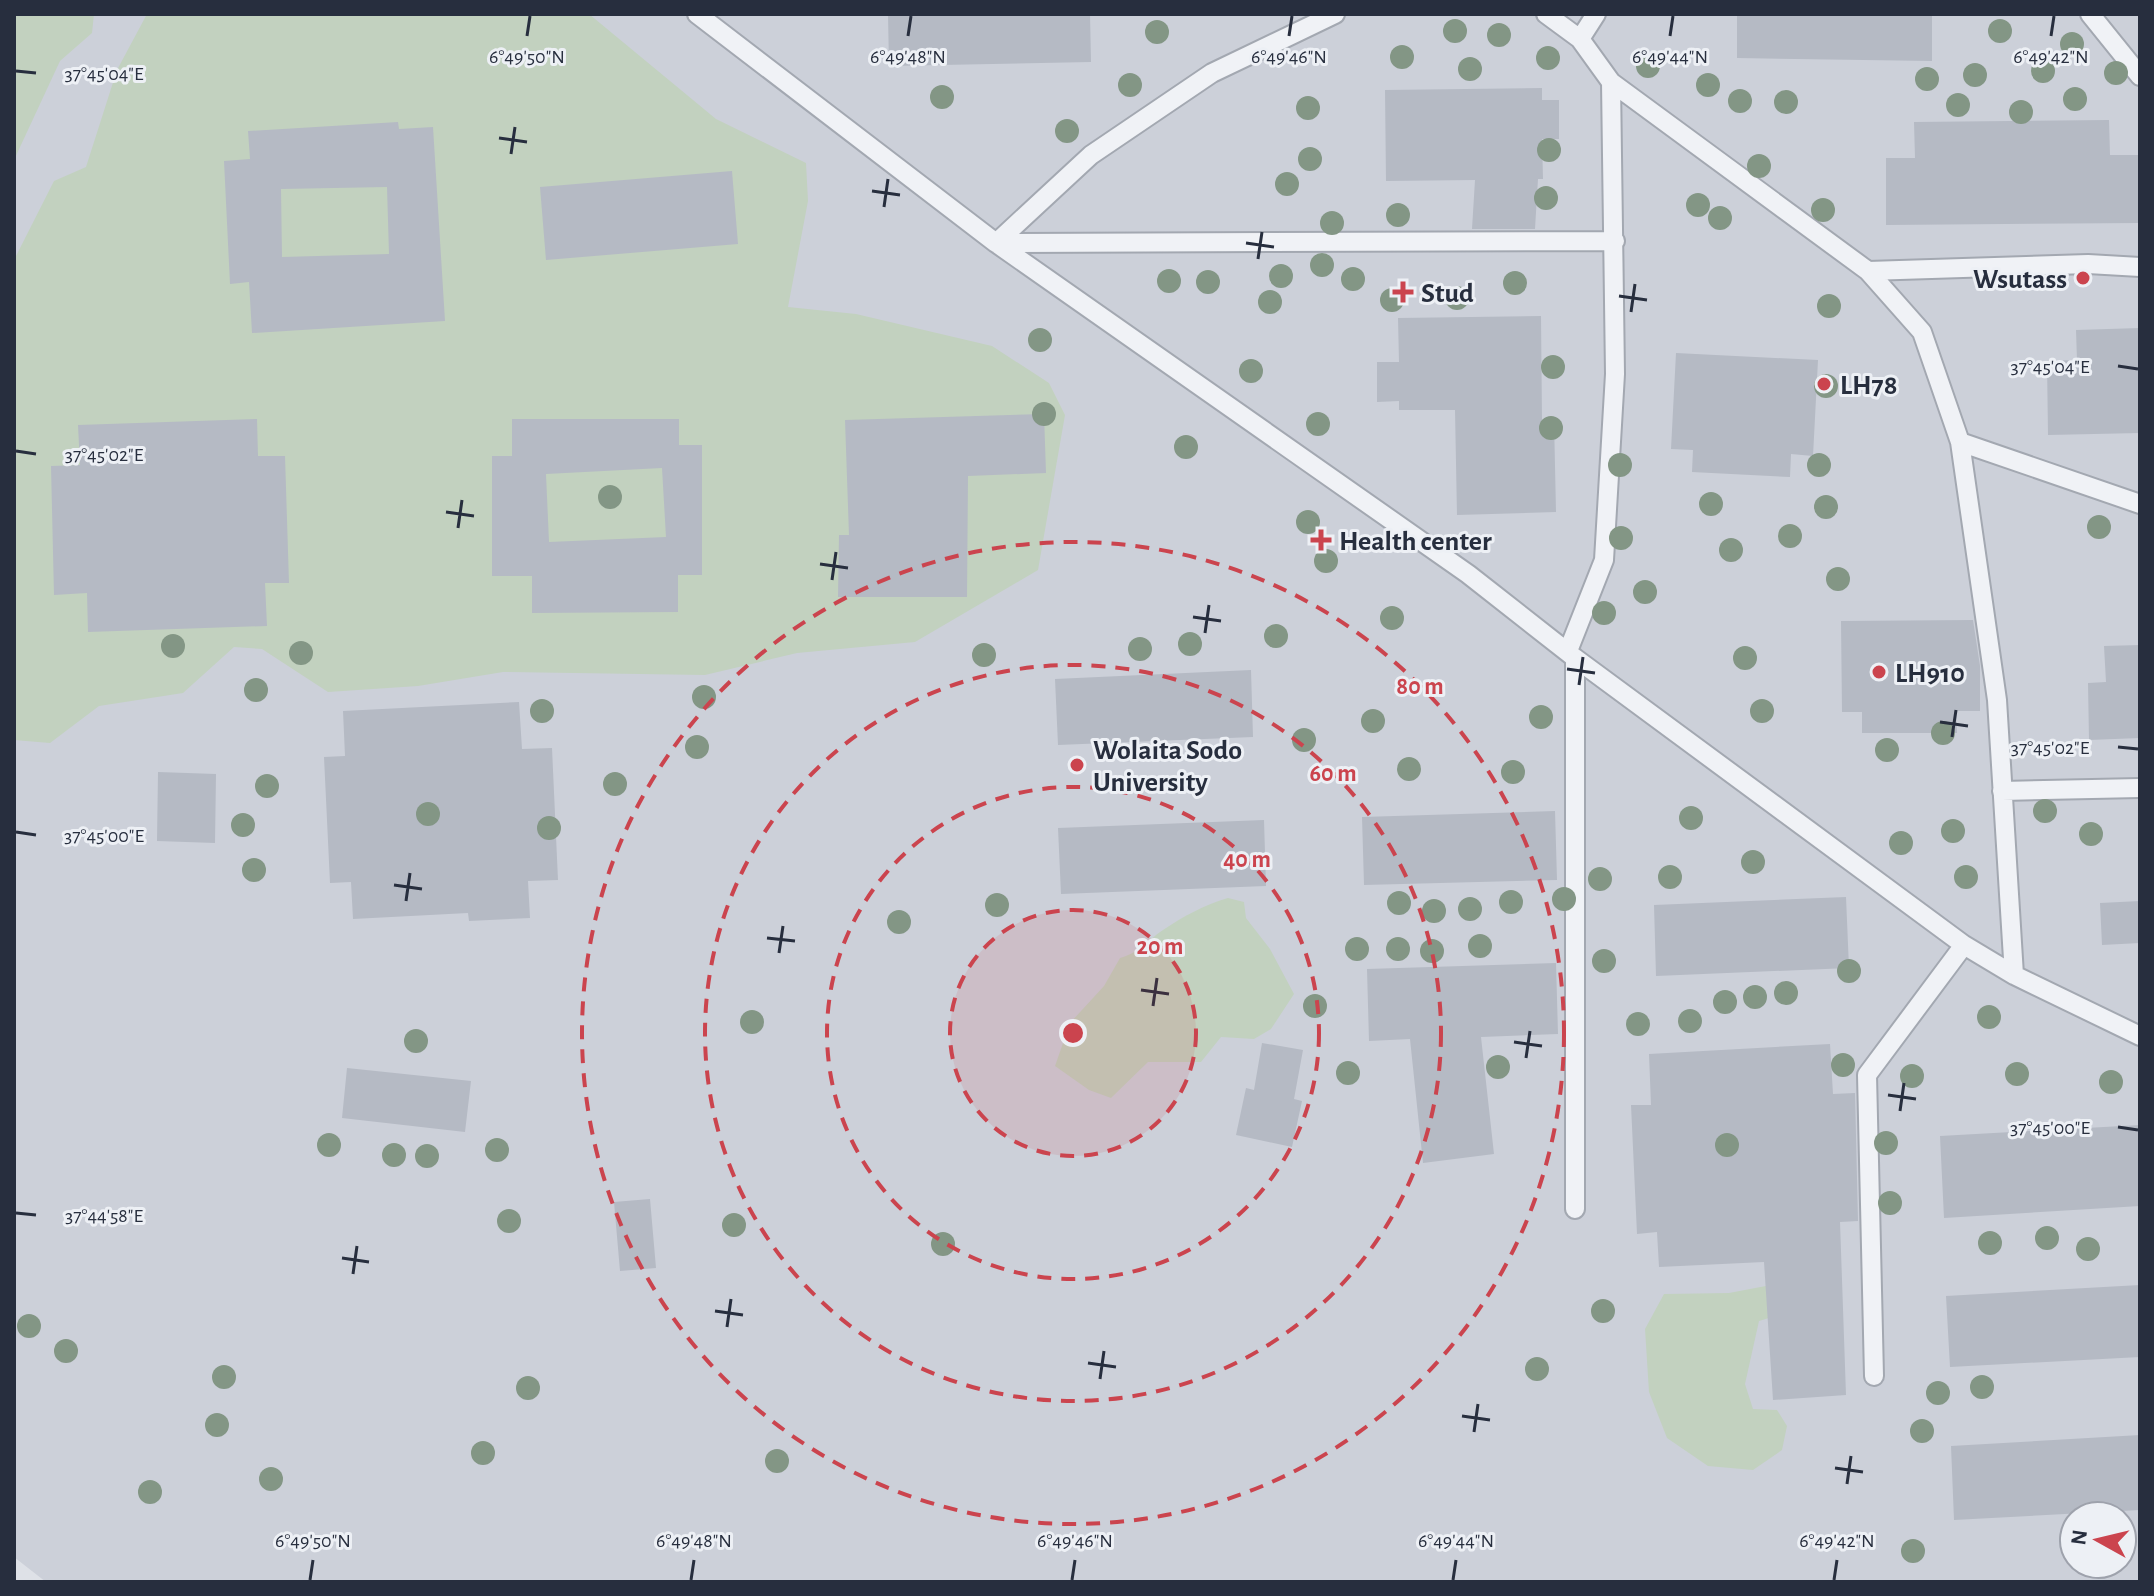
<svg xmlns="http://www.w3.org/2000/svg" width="2154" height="1596" viewBox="0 0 2154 1596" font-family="'Alegreya Sans',sans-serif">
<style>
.built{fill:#ccd0d9;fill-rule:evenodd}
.green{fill:#c2d1bf}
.building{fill:#b5bac4;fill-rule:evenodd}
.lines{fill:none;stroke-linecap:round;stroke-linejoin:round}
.lane-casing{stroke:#a3a8b1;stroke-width:22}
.lane{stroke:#f0f2f6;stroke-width:18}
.tree{fill:#839685}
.ticks{fill:none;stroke:#272e3e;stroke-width:3}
.ring{fill:none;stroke:#cb444e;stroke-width:4;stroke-dasharray:14 10}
.poi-dot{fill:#cb444e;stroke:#edf0f5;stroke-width:3}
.labels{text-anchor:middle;stroke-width:6;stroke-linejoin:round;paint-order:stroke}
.poi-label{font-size:28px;font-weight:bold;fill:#272e3e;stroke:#edf0f5;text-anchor:start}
.ticks-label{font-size:20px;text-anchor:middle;fill:#272e3e;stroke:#edf0f5;stroke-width:6;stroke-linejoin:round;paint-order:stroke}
.centre{fill:#cb444e;stroke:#edf0f5;stroke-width:4}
.ring-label{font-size:24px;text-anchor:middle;font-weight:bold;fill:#cb444e;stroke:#edf0f5;stroke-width:6;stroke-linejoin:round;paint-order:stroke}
</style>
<rect width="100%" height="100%" fill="#dee1e7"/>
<!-- built -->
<path class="built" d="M 14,14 L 2140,14 L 2140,1582 L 46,1582 L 14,1557 ZM 2074,1516 L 2122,1516 L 2122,1564 L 2074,1564 Z"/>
<!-- green -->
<path class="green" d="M 14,14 L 94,14 L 92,33 L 60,61 L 14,160 Z
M 147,14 L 589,14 L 716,119 L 806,163 L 808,201 L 788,307 L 856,314 L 992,346 L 1049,383 L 1065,415 L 1038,570 L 915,642 L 797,653 L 705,675 L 503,672 L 418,686 L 328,692 L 262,649 L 234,647 L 183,693 L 99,706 L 50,743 L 14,740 L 14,260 L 54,181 L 86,167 L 117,70 Z
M 1228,898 L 1244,902 L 1246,918 L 1270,949 L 1294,994 L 1271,1029 L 1254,1039 L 1221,1037 L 1201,1062 L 1148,1062 L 1111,1098 L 1089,1090 L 1055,1066 L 1070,1023 L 1104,986 L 1120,958 C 1143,951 1145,942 1163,930 C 1184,916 1204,905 1228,898 Z
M 1771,1285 L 1772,1317 L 1759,1321 L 1745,1384 L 1753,1409 L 1777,1410 L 1787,1426 L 1782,1450 L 1753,1470 L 1708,1466 L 1667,1438 L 1649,1392 L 1645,1329 L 1664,1294 L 1729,1293 Z"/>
<!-- building -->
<path class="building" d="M 888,14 L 1090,14 L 1091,62 L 889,66 Z
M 1737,14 L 1932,14 L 1932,61 L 1737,58 Z
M 1542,88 L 1542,100 L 1559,100 L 1559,139 L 1542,139 L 1543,179 L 1538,179 L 1535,229 L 1472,229 L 1475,180 L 1386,181 L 1385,90 Z
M 2109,120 L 2110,155 L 2140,155 L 2140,223 L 1886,225 L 1886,158 L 1915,158 L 1914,122 Z
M 398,122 L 399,129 L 433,127 L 445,321 L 252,333 L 249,282 L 230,284 L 224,161 L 250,159 L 248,131 ZM 387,187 L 389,254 L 282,257 L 281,189 Z
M 732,171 L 738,244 L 546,260 L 540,187 Z
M 1541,316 L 1542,421 L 1554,420 L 1556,512 L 1457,515 L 1455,410 L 1399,410 L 1399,401 L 1377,402 L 1377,362 L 1399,362 L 1398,318 Z
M 2140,328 L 2140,433 L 2048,435 L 2047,361 L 2077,360 L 2076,330 Z
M 1676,353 L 1818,360 L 1813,456 L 1791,454 L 1790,477 L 1692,472 L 1693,450 L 1671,449 Z
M 1044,414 L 1046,473 L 968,476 L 967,597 L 838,597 L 839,535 L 849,535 L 845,420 Z
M 257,419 L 258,456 L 285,456 L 289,583 L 265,583 L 267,626 L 88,632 L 87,593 L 54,595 L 51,466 L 80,465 L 78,425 Z
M 512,419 L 679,419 L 679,445 L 702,445 L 702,575 L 678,575 L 678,612 L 532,613 L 532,576 L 492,576 L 492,456 L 512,456 ZM 662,468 L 666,537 L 549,542 L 546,474 Z
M 1973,620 L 1980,666 L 1980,711 L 1956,711 L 1957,733 L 1862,733 L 1862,712 L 1842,712 L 1841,621 Z
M 2140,645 L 2140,738 L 2089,740 L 2088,683 L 2106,682 L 2104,646 Z
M 1251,670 L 1253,737 L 1058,745 L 1055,679 Z
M 519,702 L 522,749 L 552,748 L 558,880 L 528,881 L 530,918 L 469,921 L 468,913 L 353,919 L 351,882 L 330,883 L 324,757 L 345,756 L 343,711 Z
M 158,772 L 216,774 L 215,843 L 157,841 Z
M 1555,811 L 1557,880 L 1364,885 L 1362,817 Z
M 1264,820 L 1266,886 L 1061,894 L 1058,828 Z
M 1846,897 L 1849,968 L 1656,976 L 1654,905 Z
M 2140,901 L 2140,943 L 2102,945 L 2100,903 Z
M 1556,963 L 1558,1034 L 1481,1037 L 1494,1154 L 1423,1163 L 1410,1039 L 1369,1041 L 1367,969 Z
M 1262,1043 L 1303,1050 L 1294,1099 L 1302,1101 L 1292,1147 L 1236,1135 L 1246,1088 L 1254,1090 Z
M 1830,1044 L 1833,1094 L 1855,1093 L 1858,1221 L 1840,1222 L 1846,1395 L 1773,1400 L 1764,1262 L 1659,1267 L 1657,1232 L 1637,1234 L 1631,1105 L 1651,1105 L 1649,1054 Z
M 347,1068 L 471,1081 L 465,1132 L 342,1118 Z
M 2140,1125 L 2140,1206 L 1944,1218 L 1940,1136 Z
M 650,1199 L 656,1268 L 620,1271 L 614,1202 Z
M 2140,1285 L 2140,1357 L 1950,1367 L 1946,1296 Z
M 2140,1435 L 2140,1510 L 1954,1520 L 1951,1446 Z"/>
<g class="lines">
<!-- lane casing -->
<g class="lane-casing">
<path id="lane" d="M 697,14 L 996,243 L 1468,574 L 1575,658 L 1964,945 L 2014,975 L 2140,1036
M 1546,14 L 1580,39 L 1611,82 L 1868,271 L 1922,332 L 1960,442 L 1997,700 L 2014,975
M 2090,14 L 2140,76
M 1580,39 L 1596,14
M 996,243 L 1615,241
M 996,243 L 1091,155 L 1212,73 L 1335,14
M 1868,271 L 2088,264 L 2140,267
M 1960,442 L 2140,504
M 1568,651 L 1604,560 L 1615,374 L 1611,82
M 1575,658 L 1575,1209
M 2002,791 L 2140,788
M 1874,1376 L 1867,1075 L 1964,945"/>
</g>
<!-- lane -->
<use href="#lane" class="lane"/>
</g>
<!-- trees -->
<g class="tree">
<circle cx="1455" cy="31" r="12"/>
<circle cx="2000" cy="31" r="12"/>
<circle cx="1157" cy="32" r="12"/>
<circle cx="1499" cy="35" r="12"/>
<circle cx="2072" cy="44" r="12"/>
<circle cx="1402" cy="57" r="12"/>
<circle cx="1548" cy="58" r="12"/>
<circle cx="1648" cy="66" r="12"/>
<circle cx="1470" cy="69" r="12"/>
<circle cx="2043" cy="71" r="12"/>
<circle cx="2116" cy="73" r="12"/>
<circle cx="1975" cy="75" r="12"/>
<circle cx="1927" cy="79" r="12"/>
<circle cx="1130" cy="85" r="12"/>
<circle cx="1708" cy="85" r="12"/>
<circle cx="942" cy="97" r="12"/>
<circle cx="2075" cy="99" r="12"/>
<circle cx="1740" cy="101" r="12"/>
<circle cx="1786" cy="102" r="12"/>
<circle cx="1958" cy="105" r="12"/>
<circle cx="1308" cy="108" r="12"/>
<circle cx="2021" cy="112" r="12"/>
<circle cx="1067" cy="131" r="12"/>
<circle cx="1549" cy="150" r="12"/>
<circle cx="1310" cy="159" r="12"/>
<circle cx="1759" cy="166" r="12"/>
<circle cx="1287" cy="184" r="12"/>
<circle cx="1546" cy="198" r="12"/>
<circle cx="1698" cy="205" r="12"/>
<circle cx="1823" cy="210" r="12"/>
<circle cx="1398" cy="215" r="12"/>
<circle cx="1720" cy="218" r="12"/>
<circle cx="1332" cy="223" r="12"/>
<circle cx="1322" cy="265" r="12"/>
<circle cx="1281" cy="276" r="12"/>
<circle cx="1353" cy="279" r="12"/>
<circle cx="1169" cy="281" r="12"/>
<circle cx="1208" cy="282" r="12"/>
<circle cx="1515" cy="283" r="12"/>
<circle cx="1457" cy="298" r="12"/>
<circle cx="1392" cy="300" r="12"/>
<circle cx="1270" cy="302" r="12"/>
<circle cx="1829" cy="306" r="12"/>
<circle cx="1040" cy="340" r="12"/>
<circle cx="1553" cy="367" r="12"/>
<circle cx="1251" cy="371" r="12"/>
<circle cx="1826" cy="386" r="12"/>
<circle cx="1044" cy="414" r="12"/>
<circle cx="1318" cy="424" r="12"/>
<circle cx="1551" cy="428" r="12"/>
<circle cx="1186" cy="447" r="12"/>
<circle cx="1620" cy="465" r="12"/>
<circle cx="1819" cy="465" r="12"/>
<circle cx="610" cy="497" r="12"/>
<circle cx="1711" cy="504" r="12"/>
<circle cx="1826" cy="507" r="12"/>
<circle cx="1308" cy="522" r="12"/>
<circle cx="2099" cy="527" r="12"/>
<circle cx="1790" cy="536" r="12"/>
<circle cx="1621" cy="538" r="12"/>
<circle cx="1731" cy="550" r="12"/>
<circle cx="1326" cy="561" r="12"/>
<circle cx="1838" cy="579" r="12"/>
<circle cx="1645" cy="592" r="12"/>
<circle cx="1604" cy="613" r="12"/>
<circle cx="1392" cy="618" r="12"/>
<circle cx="1276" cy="636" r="12"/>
<circle cx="1190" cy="644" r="12"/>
<circle cx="173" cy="646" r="12"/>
<circle cx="1140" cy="649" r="12"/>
<circle cx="301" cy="653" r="12"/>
<circle cx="984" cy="655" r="12"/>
<circle cx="1745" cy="658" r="12"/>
<circle cx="256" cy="690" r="12"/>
<circle cx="704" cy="697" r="12"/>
<circle cx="542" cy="711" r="12"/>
<circle cx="1762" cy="711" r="12"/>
<circle cx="1541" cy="717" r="12"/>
<circle cx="1373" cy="721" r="12"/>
<circle cx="1943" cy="733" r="12"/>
<circle cx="1304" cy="740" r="12"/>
<circle cx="697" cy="747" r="12"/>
<circle cx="1887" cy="750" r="12"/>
<circle cx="1409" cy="769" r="12"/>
<circle cx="1513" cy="772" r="12"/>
<circle cx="615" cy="784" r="12"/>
<circle cx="267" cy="786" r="12"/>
<circle cx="2045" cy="811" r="12"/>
<circle cx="428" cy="814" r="12"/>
<circle cx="1691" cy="818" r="12"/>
<circle cx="243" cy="825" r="12"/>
<circle cx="549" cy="828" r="12"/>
<circle cx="1953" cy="831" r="12"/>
<circle cx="2091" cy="834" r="12"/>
<circle cx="1901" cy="843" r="12"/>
<circle cx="1753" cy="862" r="12"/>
<circle cx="254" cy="870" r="12"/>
<circle cx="1670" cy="877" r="12"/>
<circle cx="1966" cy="877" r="12"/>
<circle cx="1600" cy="879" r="12"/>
<circle cx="1564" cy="899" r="12"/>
<circle cx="1511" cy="902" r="12"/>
<circle cx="1399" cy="903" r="12"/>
<circle cx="997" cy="905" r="12"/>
<circle cx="1470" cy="909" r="12"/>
<circle cx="1434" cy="911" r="12"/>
<circle cx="899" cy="922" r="12"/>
<circle cx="1480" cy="946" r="12"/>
<circle cx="1357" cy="949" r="12"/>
<circle cx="1398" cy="949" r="12"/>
<circle cx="1432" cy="951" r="12"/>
<circle cx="1604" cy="961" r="12"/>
<circle cx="1849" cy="971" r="12"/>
<circle cx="1786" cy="993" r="12"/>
<circle cx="1755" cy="997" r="12"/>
<circle cx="1725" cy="1002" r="12"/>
<circle cx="1315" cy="1006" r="12"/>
<circle cx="1989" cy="1017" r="12"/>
<circle cx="1690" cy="1021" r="12"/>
<circle cx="752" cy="1022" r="12"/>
<circle cx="1638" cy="1024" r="12"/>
<circle cx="416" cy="1041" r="12"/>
<circle cx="1843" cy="1065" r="12"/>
<circle cx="1498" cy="1067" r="12"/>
<circle cx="1348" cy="1073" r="12"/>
<circle cx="2017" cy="1074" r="12"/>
<circle cx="1912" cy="1076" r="12"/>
<circle cx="2111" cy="1082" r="12"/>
<circle cx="1886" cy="1143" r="12"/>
<circle cx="329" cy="1145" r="12"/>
<circle cx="1727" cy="1145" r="12"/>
<circle cx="497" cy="1150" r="12"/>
<circle cx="394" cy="1155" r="12"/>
<circle cx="427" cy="1156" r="12"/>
<circle cx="1890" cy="1203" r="12"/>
<circle cx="509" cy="1221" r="12"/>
<circle cx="734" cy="1225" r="12"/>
<circle cx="2047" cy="1238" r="12"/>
<circle cx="1990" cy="1243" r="12"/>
<circle cx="943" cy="1244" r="12"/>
<circle cx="2088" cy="1249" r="12"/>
<circle cx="1603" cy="1311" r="12"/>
<circle cx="29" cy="1326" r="12"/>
<circle cx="66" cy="1351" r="12"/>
<circle cx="1537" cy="1369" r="12"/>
<circle cx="224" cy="1377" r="12"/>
<circle cx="1982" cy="1387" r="12"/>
<circle cx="528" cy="1388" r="12"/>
<circle cx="1938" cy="1393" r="12"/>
<circle cx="217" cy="1425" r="12"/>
<circle cx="1922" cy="1431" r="12"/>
<circle cx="483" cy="1453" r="12"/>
<circle cx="777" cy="1461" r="12"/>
<circle cx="271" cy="1479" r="12"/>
<circle cx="150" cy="1492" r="12"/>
<circle cx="1913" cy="1551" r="12"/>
</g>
<!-- ticks -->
<path class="ticks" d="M 527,36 L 530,16M 908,36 L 911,16M 1289,36 L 1292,16M 1670,36 L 1673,16M 2051,36 L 2054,16M 16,71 L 36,73M 499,138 L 527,142M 511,154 L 515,127M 872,191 L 900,195M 884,207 L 888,179M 1246,243 L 1274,247M 1258,259 L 1262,232M 1619,296 L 1647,300M 1631,312 L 1635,284M 2118,366 L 2138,369M 16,451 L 36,454M 446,512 L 474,516M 458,528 L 462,500M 820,564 L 848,568M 832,580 L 836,552M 1193,617 L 1221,621M 1205,633 L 1209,605M 1567,669 L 1595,673M 1579,685 L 1583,657M 1940,722 L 1968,726M 1952,737 L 1956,710M 2118,747 L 2138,749M 16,832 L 36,835M 394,885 L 422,889M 406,901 L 410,873M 767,938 L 795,941M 779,953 L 783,926M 1141,990 L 1169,994M 1153,1006 L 1157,978M 1514,1042 L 1542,1046M 1526,1058 L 1530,1031M 1888,1095 L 1916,1099M 1900,1111 L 1904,1083M 2118,1127 L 2138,1130M 16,1213 L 36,1215M 342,1258 L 369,1262M 353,1274 L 357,1246M 715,1311 L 743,1315M 727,1327 L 731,1299M 1088,1363 L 1116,1367M 1100,1379 L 1104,1351M 1462,1416 L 1490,1420M 1474,1432 L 1478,1404M 1835,1468 L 1863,1472M 1847,1484 L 1851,1456M 310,1580 L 313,1560M 691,1580 L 694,1560M 1072,1580 L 1075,1560M 1453,1580 L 1456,1560M 1834,1580 L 1837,1560"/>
<!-- distance rings -->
<circle cx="1073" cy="1033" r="123" fill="#cb444e" fill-opacity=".12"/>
<g class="ring">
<circle cx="1073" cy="1033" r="123"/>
<circle cx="1073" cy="1033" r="246"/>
<circle cx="1073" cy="1033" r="368"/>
<circle cx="1073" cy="1033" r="491"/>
</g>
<!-- markers -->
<g class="poi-dot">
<circle cx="2083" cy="278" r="8"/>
<path d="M1399 280h8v8h8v8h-8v8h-8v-8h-8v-8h8z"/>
<circle cx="1824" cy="384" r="8"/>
<path d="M1317 528h8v8h8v8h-8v8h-8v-8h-8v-8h8z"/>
<circle cx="1879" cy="672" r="8"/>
<circle cx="1077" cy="765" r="8"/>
</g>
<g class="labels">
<!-- poi labels -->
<g class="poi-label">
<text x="2067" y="288" text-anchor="end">Wsutass</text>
<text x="1421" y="302">Stud</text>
<text x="1840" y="394">LH78</text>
<text x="1339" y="550">Health center</text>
<text x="1895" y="682">LH910</text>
<text x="1093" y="759">Wolaita Sodo<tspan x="1093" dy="32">University</tspan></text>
</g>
</g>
<g class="ticks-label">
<text x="527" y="63">6°49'50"N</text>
<text x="908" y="63">6°49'48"N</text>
<text x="1289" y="63">6°49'46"N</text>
<text x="1670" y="63">6°49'44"N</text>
<text x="2051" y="63">6°49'42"N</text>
<text x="104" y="80">37°45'04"E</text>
<text x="2050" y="373">37°45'04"E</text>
<text x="104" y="461">37°45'02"E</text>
<text x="2050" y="754">37°45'02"E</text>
<text x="104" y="842">37°45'00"E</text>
<text x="2050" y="1134">37°45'00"E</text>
<text x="104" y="1222">37°44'58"E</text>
<text x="313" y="1547">6°49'50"N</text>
<text x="694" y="1547">6°49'48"N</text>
<text x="1075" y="1547">6°49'46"N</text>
<text x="1456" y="1547">6°49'44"N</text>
<text x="1837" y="1547">6°49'42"N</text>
</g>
<circle cx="1073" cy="1033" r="12" class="centre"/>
<g class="ring-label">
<text x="1420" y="694">80 m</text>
<text x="1333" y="781">60 m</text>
<text x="1247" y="867">40 m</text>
<text x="1160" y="954">20 m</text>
</g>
<!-- border -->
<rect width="2154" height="1596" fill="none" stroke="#272e3e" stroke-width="32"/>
<!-- north arrow -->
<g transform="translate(2098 1540) rotate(278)"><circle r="38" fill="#edf0f5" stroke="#9ea2ac" stroke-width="2"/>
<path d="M0-6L14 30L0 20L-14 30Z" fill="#cb444e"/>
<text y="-12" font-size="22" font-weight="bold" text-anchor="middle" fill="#272e3e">N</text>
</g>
</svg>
